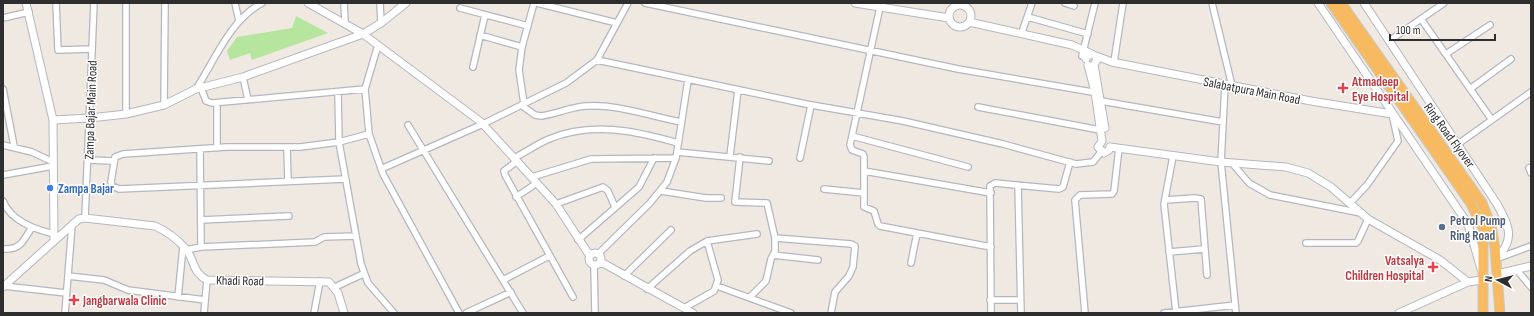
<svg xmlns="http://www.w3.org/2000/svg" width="1534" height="316" viewBox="0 0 1534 316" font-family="'Sofia Sans Condensed',sans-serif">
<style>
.green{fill:#b6e59e}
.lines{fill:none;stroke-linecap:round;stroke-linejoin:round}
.minor-casing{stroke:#b4b7c1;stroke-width:8}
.tertiary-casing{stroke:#b4b7c1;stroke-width:9}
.trunk-casing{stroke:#c9c9c9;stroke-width:11}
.minor{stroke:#fff;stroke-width:5.5}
.tertiary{stroke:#fff;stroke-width:7}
.trunk{stroke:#f8ba60;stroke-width:9}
.health-dot{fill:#e0444e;stroke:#fff;stroke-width:1.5}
.shop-dot{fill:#3f7fe0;stroke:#fff;stroke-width:1.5}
.service-dot{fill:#5c6f8a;stroke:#fff;stroke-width:1.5}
.labels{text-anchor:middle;stroke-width:3;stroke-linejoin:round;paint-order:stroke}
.health-label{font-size:13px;font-weight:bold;fill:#be3a42;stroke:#fff;text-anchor:start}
.street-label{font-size:13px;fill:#2e2e2e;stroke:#fff}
.shop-label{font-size:13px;font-weight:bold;fill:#366cbe;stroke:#fff;text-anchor:start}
.service-label{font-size:13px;font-weight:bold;fill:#4e5e75;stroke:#fff;text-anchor:start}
</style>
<rect width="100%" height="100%" fill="#efe9e1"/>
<!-- green -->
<path class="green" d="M 296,16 L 328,33 L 252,60 L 250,53 L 230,60 L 227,51 L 237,37 L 292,28 Z"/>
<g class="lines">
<!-- minor casing -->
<g class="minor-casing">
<path id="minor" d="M 56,3 L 58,50 L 92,49
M 235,3 L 239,21
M 344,3 L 345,22
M 380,3 L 381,23
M 537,3 L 617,23
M 645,3 L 958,69 L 1098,93
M 1065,3 L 1074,6
M 1212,3 L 1232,86
M 880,7 L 850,145 L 852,150 L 863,154 L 864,157 L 864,207 L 874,211 L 878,224 L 880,226 L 991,247
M 460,8 L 528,26
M 1028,17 L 1088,34
M 3,18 L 29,12
M 1421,19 L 1492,120
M 1022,32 L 1032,3
M 480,35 L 522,47
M 1389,41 L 1444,3
M 378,45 L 365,89 L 369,134 L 383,174 L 459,313
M 1446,54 L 1490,25
M 1082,56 L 1095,3
M 597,60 L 806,104 L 903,121 L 1003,144 L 1076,164 L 1093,162 L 1101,152
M 1114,62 L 1123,3
M 473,67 L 485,15
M 243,77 L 248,100
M 1225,85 L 1221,162 L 1236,313
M 201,88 L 206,101 L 212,103 L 365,89
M 3,89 L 14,146
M 196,89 C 215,60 230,20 262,3
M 1470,89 L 1511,59
M 338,92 L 339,142 L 361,264 L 368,283 L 394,313
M 1101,101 L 1223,122
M 217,103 L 217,148
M 524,104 L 519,70 L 522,47 L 534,3
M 164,105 L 165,3
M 521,105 L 535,115 L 541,116 C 556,114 570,107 586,106 C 618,104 649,116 681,122
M 978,107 L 1100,130
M 126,114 L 126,3
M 408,125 L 523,313
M 852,136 L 968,167
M 1458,144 L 1531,92
M 3,145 L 32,152 L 53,162
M 287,147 L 288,181
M 200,149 L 201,247
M 677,152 L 769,161
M 730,156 L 738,90
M 1173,156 L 1164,204 L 1176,312
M 740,157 L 735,202 L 767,203 L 775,238 L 775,251 L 771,259 L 766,281 L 750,297
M 514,158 C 526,152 537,144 549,139 C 591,121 636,131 678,143
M 800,158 L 811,105
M 88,160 L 113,161
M 517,161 L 504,171 L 505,175 L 573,297
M 1232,163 L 1249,183 L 1270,195 L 1361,213
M 1531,167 L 1529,168 L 1531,173
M 381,169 L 483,124 L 566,83 L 597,60 L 628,3
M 864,171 L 991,193
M 3,175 L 53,166
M 532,177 L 591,159 L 676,158
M 345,179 L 119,189 L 112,186 L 111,182 L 115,157 L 123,154 L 226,147 L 300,147 L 339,142 L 369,134
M 1018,185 L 1021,313
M 824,189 L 864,193
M 661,191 L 706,198 L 721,198
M 516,197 L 537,183
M 1165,200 L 1195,198 L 1201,199 L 1207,275
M 3,201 C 11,221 34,229 54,234
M 1350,203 L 1367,185 L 1398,141 L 1392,114
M 556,204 L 603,187 L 608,191 L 615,207
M 85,218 L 94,3
M 201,220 L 289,216
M 775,238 L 851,244 L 855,246 L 853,267 L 849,276 L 835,292 L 831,313
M 578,240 L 639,187 L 654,158
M 1306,243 L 1356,243 L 1358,241 L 1368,219
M 3,249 C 21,250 23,241 32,227
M 186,250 L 201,247 L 315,242 L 324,237 L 356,236
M 1169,252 L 1204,249
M 598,254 L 650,203 L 667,182 L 676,158 L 688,80
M 773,255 L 818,260
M 1496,259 L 1531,246
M 911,263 L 917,233
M 594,266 L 595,313
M 1516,269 L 1531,287
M 68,276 L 104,280 L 128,290 L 205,300
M 624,276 L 671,230
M 503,280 L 549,256
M 4,286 L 66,293
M 717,286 L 791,313
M 335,287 L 363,274
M 647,289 L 690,251 L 707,241 L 757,234
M 178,297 L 183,247
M 990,300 L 1020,300
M 684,308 L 714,291 L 718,280 L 707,241
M 65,313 L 72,225
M 204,313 L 207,280
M 314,313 L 320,281
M 466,313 L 511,292
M 991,313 L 990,186 L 995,183 L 1059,189 L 1063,187 L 1070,162
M 1085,313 L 1075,200 L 1080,195 L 1112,194 L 1114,191 L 1119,148
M 1164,313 L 1235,305"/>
</g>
<!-- tertiary casing -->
<g class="tertiary-casing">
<path id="tertiary" d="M 26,3 L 53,120 L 54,241
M 308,3 L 363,34 L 481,122 L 556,204 L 590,256
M 855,3 L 949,18
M 1318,3 L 1468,224 L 1481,269
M 1364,3 L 1497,204 C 1509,226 1516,239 1496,259
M949 16a11 11 0 1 1 22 0a11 11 0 1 1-22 0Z
M 969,22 L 1072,45 L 1092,54
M 1096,56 L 1112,62 L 1311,101 L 1392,114
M 1086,59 L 1087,56 L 1092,54 L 1098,58 L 1094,65 L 1105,128
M 1088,65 L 1095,92 L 1102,141 L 1098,147 L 1104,153 L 1109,150 L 1110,147
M 53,120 L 90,118 L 126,114 L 164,105 L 196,89 L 243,77 L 363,34 L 381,23 L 406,3
M 1110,147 L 1221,162 L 1286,167 L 1308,173 L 1331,187 L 1368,219 L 1440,260 L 1468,282
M589 259a6 6 0 1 1 12 0a6 6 0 1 1-12 0Z
M 601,262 L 693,313
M 1497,274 L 1531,266
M 3,287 L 72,225 L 79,219 L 85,218 L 155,226 C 166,231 178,240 186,249 C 195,261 192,272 207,280 L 329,282 L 338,293 L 344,313
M 1399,313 L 1468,282 L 1482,280"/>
</g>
<!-- trunk casing -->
<g class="trunk-casing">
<path id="trunk" d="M 1331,3 L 1470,202 L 1483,228 L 1483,313
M 1341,3 L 1482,203 L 1491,226 L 1495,248 L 1500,313"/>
</g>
<!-- minor -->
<use href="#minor" class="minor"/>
<!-- tertiary -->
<use href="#tertiary" class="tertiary"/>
<!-- trunk -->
<use href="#trunk" class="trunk"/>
</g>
<!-- markers -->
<g class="health-dot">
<path d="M1341 82h4v4h4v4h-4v4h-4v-4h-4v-4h4z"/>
<path d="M1431 261h4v4h4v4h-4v4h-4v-4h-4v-4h4z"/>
<path d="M72 294h4v4h4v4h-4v4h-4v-4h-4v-4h4z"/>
</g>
<circle class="shop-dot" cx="50" cy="188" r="4"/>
<circle class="service-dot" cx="1442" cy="227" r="4"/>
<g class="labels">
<!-- health labels -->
<g class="health-label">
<text x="1352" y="86">Atmadeep<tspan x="1352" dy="15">Eye Hospital</tspan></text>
<text x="1424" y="265" text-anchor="end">Vatsalya<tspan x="1424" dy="15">Children Hospital</tspan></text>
<text x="83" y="305">Jangbarwala Clinic</text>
</g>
<!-- street labels -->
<g class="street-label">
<text transform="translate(1252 90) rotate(11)" y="5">Salabatpura Main Road</text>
<text transform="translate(90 110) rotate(-88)" y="5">Zampa Bajar Main Road</text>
<text transform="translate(1450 135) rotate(54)" y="5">Ring Road Flyover</text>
<text transform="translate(240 280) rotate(1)" y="5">Khadi Road</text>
</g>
<!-- shop labels -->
<g class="shop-label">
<text x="58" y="193">Zampa Bajar</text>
</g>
<!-- service labels -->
<g class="service-label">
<text x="1450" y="225">Petrol Pump<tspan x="1450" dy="15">Ring Road</tspan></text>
</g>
</g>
<!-- border -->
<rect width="1534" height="316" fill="none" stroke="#2e2e2e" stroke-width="8"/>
<!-- north arrow -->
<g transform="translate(1498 280) rotate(277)" stroke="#ffffff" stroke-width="3" paint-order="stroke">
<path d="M0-3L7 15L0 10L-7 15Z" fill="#2e2e2e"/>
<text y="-6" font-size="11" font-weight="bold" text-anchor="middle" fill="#2e2e2e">N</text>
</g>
<!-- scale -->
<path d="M1390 34v6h105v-6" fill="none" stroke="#2e2e2e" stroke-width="2"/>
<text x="1396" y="34" font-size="12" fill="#2e2e2e" stroke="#ffffff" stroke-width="3" paint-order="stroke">100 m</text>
</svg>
